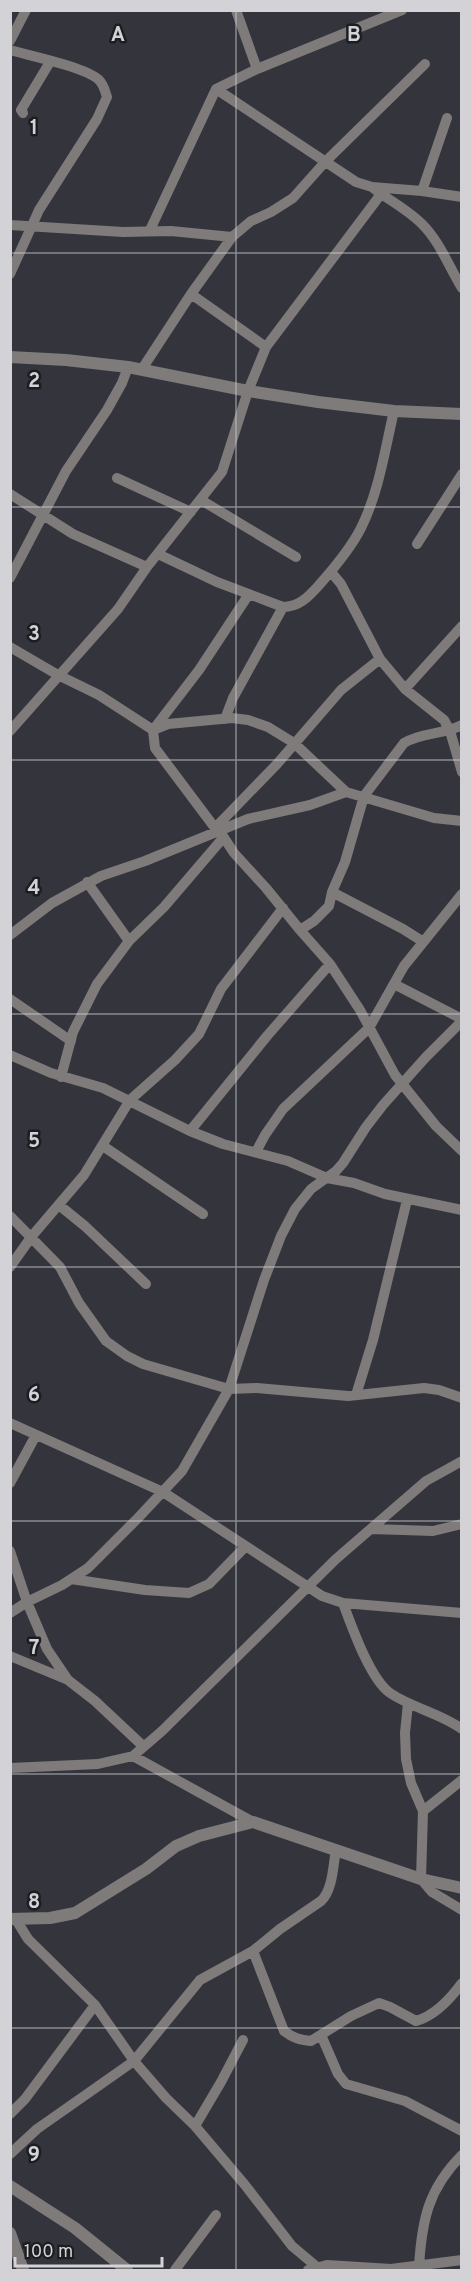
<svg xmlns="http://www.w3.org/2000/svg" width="472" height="2281" viewBox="0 0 472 2281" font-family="Overpass,sans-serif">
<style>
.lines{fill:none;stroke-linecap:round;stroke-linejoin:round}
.minor{stroke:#7f7b7b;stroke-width:10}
.tertiary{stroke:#7f7b7b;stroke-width:12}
.grid{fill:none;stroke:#d2d2d7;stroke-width:1.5;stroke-opacity:0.55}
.grid-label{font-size:20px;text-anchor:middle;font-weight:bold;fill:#d2d2d7;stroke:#1c1d20;stroke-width:5;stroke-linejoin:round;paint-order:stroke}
</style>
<rect width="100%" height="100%" fill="#34353c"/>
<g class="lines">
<!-- minor -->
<path class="minor" d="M 236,10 L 257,69
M 10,41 L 26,10
M 10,50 C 31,56 85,67 99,80 C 104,85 105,91 107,97 L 97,119 L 39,210 L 10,274
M 216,89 L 356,182 L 372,187 L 422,191 L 462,197
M 23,113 L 21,110 L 50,62
M 422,191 L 447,118
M 381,194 C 395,203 410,212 422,224 C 440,242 449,267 462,288
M 10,225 L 123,232 L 171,231 L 232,237
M 150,230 L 216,89 L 257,69 L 402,10
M 191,294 L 266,347
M 142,369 L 191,294 L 232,237 L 251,221 L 271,212 L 293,198 L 325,162 L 425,64
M 117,478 L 191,512
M 10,494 L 73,534 L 147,567
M 201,500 L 296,557
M 417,544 L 462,474
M 158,554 L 217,582 L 283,607 C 300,607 309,596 320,584 C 335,567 351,548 361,528 C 379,492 385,449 394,411
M 331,572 L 341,584 L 380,659 L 405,689 L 444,720 L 450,731 L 462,772
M 10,578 L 66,471 L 107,410 L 122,383 L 128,367
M 249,594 L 199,670 L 153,730 L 155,748 L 215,828 L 219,830 L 234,853 L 266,888 L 300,930 L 330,964 L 360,1010 L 395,1075 L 436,1126 L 462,1151
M 10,647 L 58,675 L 99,695 L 153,730
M 405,689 L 462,626
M 225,719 L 233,698 L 283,607
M 153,730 L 168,724 L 232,718 L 248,720 L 268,727 L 294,743 L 346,792 L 434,818 L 462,821
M 10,731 L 118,609 L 147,567 L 222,472 L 248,391 L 266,347 L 381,194 L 372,187
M 215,828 L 277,764 L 341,690 L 380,659
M 87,882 L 129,941
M 332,892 L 403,929 L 422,941
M 300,930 L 314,921 L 329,906 L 332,892 L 345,862 L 364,796 L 404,743 C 422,732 443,735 462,725
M 10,935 L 52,903 L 101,876 L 145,861 L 248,819 L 310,805 L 346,792
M 394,984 L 462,1019
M 10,999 L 71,1041
M 10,1055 L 51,1073 L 103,1088 L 190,1131 L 223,1144 L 288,1161 L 327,1178 L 354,1183 L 385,1194 L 462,1210
M 61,1077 L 73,1032 L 97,984 L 129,941 L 164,907 L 223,838
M 190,1131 L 267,1036 L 330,964
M 103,1146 L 203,1214
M 256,1152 L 265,1135 L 283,1109 L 369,1028 L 404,966 L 462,894
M 59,1205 L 86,1227 L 146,1284
M 10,1216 L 60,1267 L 79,1303 L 106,1341 L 127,1356 L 143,1364 L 229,1389 L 257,1388 L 348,1396 L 424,1388 L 439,1390 L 462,1398
M 10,1267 L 32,1236 L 84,1175 L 130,1100 L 175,1060 L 199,1034 L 221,989 L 283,908
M 356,1395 L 373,1340 L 407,1200
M 10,1423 L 163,1492 L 322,1596 L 343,1603 L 462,1613
M 10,1483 L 36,1435
M 372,1529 L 433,1531 L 462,1524
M 10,1551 L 27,1602 L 47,1649 L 68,1680
M 71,1579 L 145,1590 L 189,1593 L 209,1584 L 245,1547
M 343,1603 C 352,1627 370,1679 390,1693 C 412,1708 440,1713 462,1729
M 10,1613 L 27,1602 L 62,1585 L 88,1568 L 138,1518 L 182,1471 L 229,1389 L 264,1280 L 281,1236 L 295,1209 L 311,1189 L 336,1171 L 343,1163 L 366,1127 L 383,1105 L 426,1057 L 462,1021
M 10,1656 L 68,1680 L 95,1701 L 143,1746
M 408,1703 L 405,1733 L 406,1759 L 411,1783 L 423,1811 L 421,1879 L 432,1892 L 462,1910
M 133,1756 L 253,1822
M 10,1768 L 98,1764 L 133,1756 L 162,1731 L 336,1559 L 426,1481 L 462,1461
M 423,1811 L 462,1780
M 15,1918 L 28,1939 L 95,2005 L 134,2061 L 166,2098 L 195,2126 L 245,2185 L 292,2246 L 317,2267
M 253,1951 L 284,2031 C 293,2038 300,2040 311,2041 L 351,2016 L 379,2003 L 390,2007 L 416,2021 C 434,2016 451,1998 462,1983
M 321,2035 L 338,2074 L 346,2084 L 405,2101 L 462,2131
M 10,2114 L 25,2099 L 95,2005
M 195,2126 L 221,2082 L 243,2040
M 10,2154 L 37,2129 L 134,2061 L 200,1980 L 253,1951 L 280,1929 L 321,1901 C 333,1890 333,1865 336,1850
M 419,2266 C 422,2220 428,2189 462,2155
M 175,2270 L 216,2215
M 308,2270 L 327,2265 L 391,2269 L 462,2260"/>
<!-- tertiary -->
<path class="tertiary" d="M 10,357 L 66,360 L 128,367 L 248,391 L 318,402 L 394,411 L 462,414
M 10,1919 L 50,1918 L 75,1913 L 146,1869 L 176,1846 L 199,1836 L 253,1822 L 421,1879 L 462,1888
M 10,2186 L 75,2228 L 127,2270
M 10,2233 L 23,2270"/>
</g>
<!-- grid -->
<path class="grid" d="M 236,10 L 236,2270M 10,253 L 462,253M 10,507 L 462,507M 10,760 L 462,760M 10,1014 L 462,1014M 10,1267 L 462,1267M 10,1521 L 462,1521M 10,1774 L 462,1774M 10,2028 L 462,2028"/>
<g class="grid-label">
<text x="118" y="41">A</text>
<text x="354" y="41">B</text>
<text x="34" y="134">1</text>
<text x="34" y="387">2</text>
<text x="34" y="640">3</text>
<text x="34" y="894">4</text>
<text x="34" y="1147">5</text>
<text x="34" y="1401">6</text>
<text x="34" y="1654">7</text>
<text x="34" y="1908">8</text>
<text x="34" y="2161">9</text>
</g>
<!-- border -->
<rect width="472" height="2281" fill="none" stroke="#d2d2d7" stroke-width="24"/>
<!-- scale -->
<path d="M15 2257v9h147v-9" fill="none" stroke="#d2d2d7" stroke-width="3"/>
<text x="24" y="2257" font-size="18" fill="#d2d2d7" stroke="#1c1d20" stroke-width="4.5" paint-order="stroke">100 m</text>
</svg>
